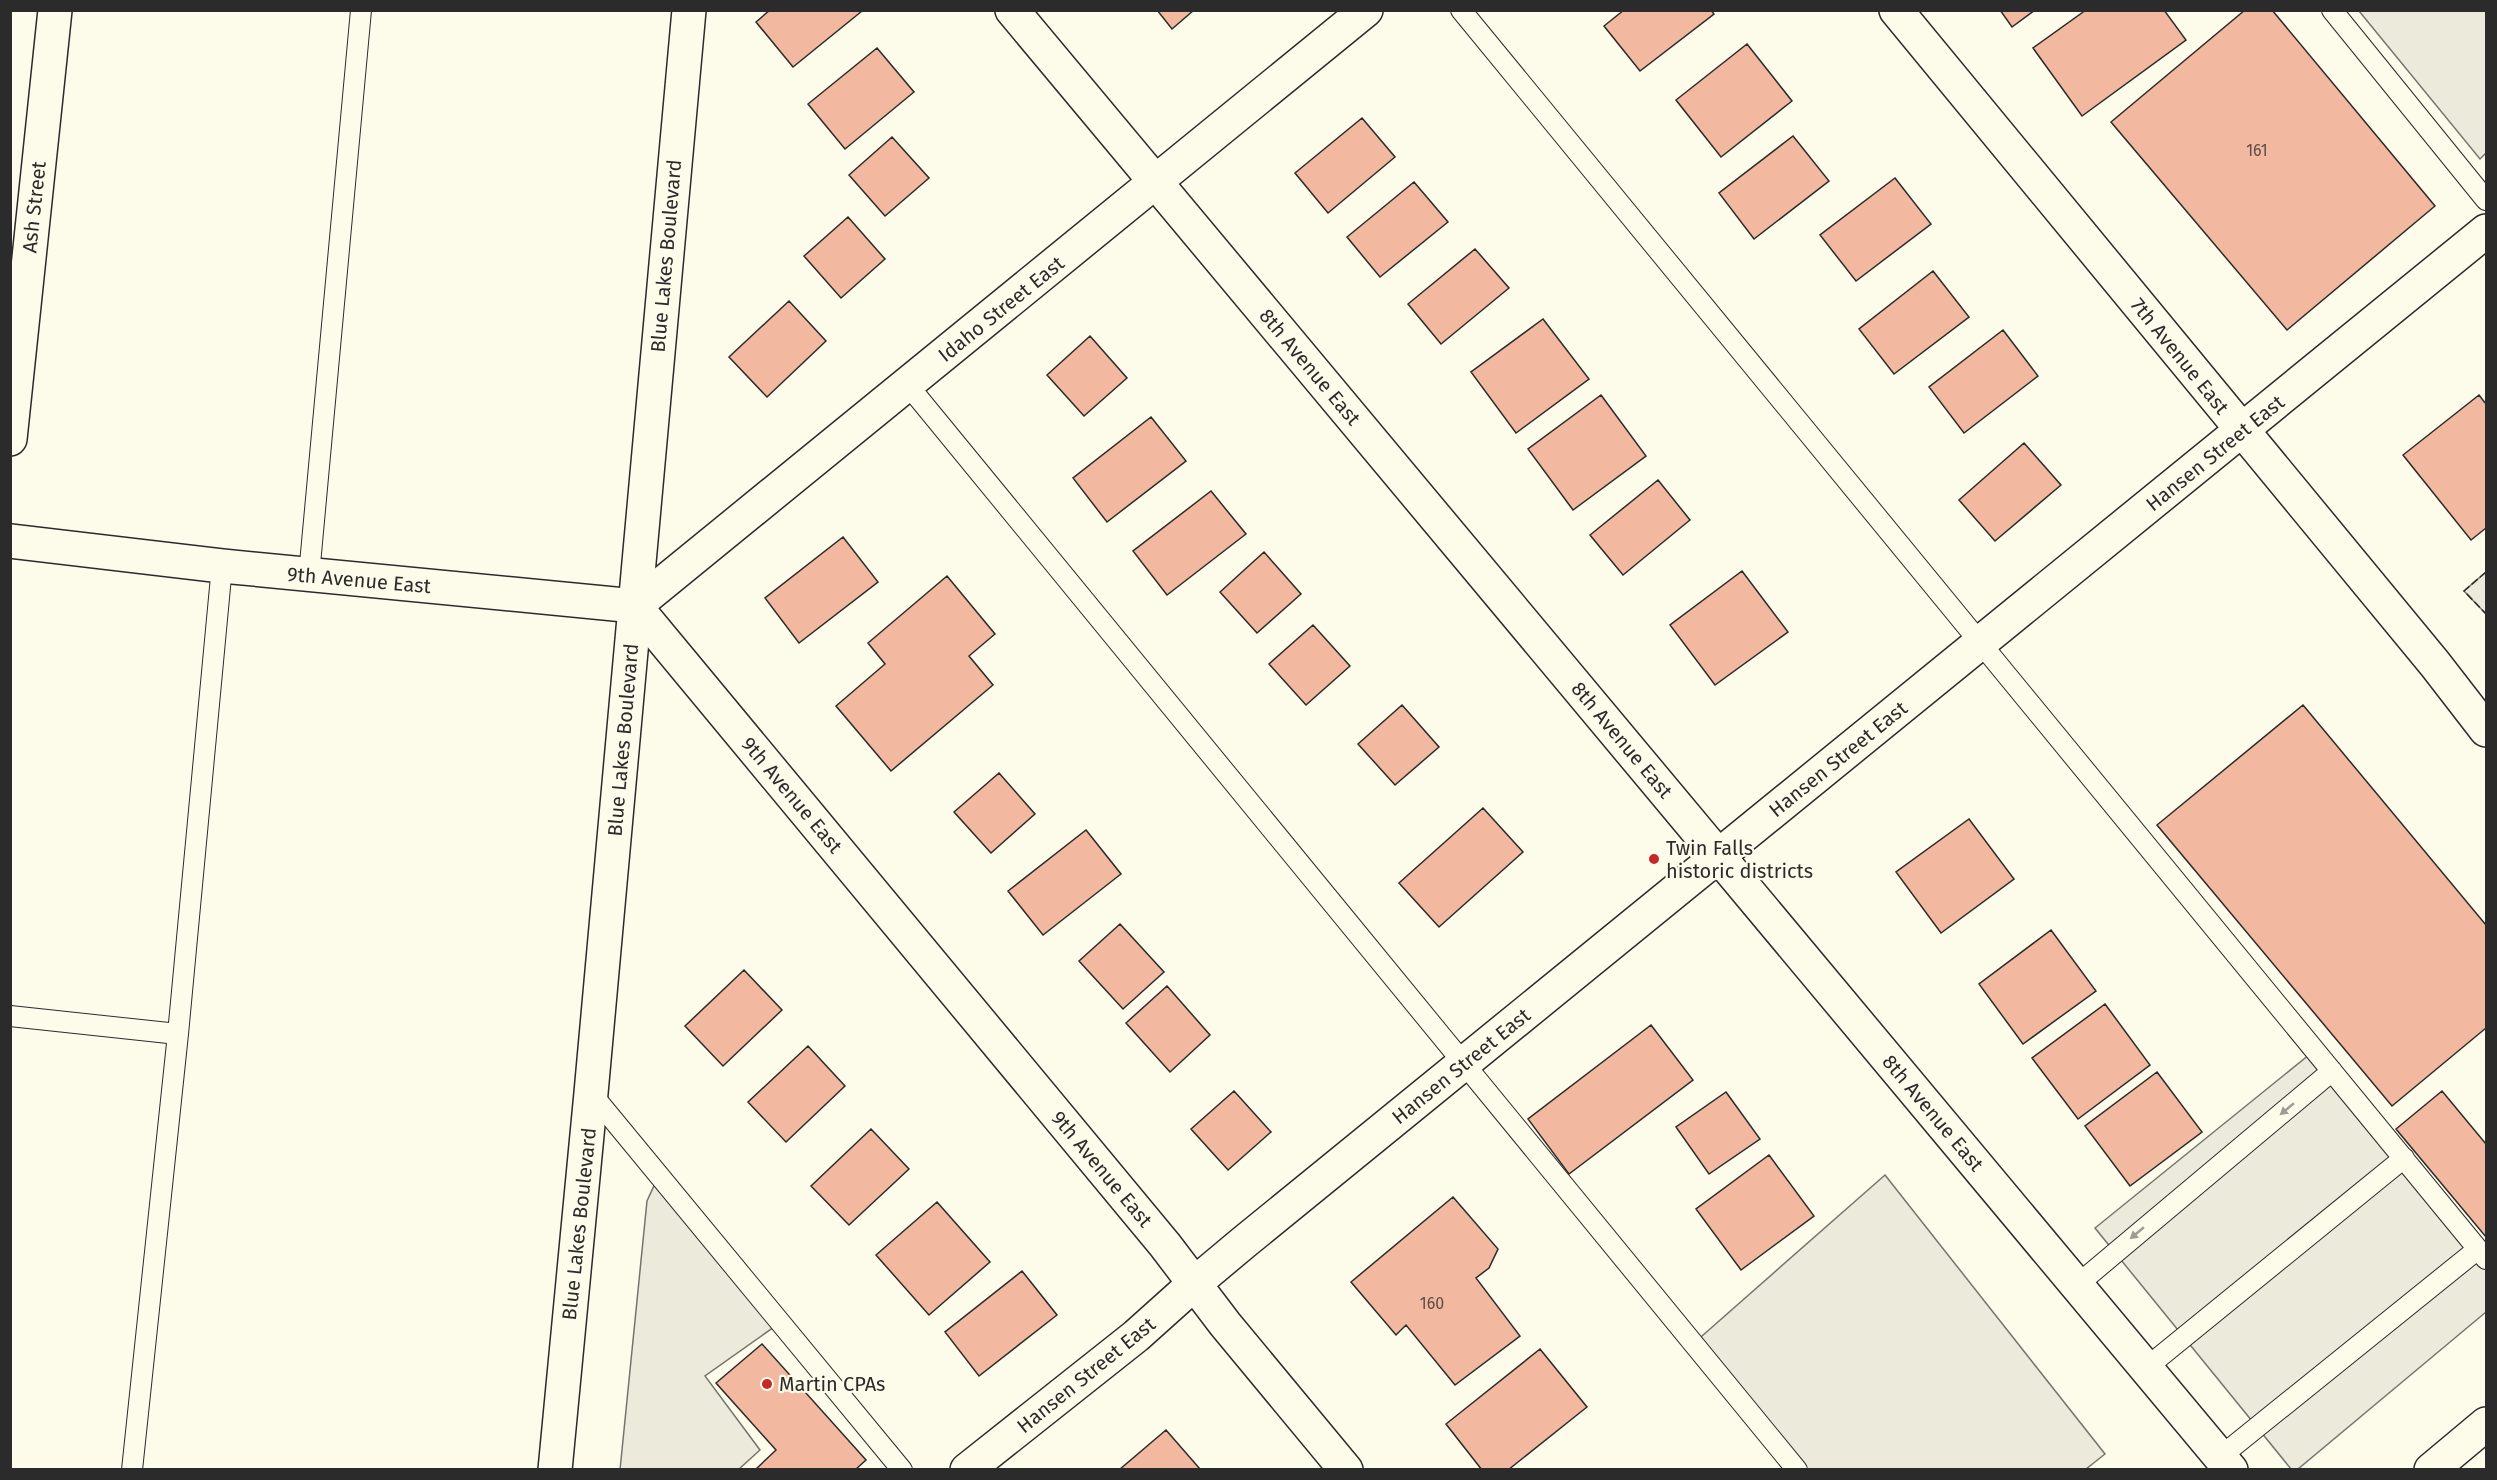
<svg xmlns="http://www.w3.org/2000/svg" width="2497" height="1480" viewBox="0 0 2497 1480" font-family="'Fira Sans',sans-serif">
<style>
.parking{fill:#eceadb;stroke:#74746e;stroke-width:1.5}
.building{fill:#f2b8a0;stroke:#2b2b2b;stroke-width:1.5}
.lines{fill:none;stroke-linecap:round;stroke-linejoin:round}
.service-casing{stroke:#2b2b2b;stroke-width:22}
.minor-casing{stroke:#2b2b2b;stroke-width:36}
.tertiary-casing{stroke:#2b2b2b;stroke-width:36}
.secondary-casing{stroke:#2b2b2b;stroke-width:36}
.primary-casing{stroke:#2b2b2b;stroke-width:36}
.service{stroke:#fdfbea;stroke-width:20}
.minor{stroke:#fdfbea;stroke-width:33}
.tertiary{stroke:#fdfbea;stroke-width:33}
.secondary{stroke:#fdfbea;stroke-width:33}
.primary{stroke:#fdfbea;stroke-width:33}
.fence{stroke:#2b2b2b;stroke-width:1.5;stroke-dasharray:8 3;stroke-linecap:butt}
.oneway{fill:#9e9d94}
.poi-dot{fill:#c62828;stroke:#fdfbea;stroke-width:2}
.labels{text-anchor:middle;stroke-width:4.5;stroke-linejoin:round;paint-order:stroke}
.number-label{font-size:16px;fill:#5d4e48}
.street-label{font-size:20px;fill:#2b2b2b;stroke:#fdfbea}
.poi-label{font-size:20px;fill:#2b2b2b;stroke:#fdfbea;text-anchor:start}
</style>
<rect width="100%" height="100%" fill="#fdfbea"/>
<!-- parking -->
<path class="parking" d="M 2359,11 L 2486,11 L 2486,153 L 2480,159 Z
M 2486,572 L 2486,614 L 2464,591 Z
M 2315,1050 L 2486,1259 L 2486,1312 L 2298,1469 L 2291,1469 L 2095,1228 Z
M 659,1175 L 781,1322 L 705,1376 L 760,1450 L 739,1469 L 620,1470 L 647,1201 Z
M 1885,1175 L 2105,1454 L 2086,1469 L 1797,1469 L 1694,1343 Z"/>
<!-- building -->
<path class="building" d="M 770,10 L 861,10 L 862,11 L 793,67 L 756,22 Z
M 1157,10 L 1194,10 L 1172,29 Z
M 1624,10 L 1711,10 L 1714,14 L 1640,71 L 1604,26 Z
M 2000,10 L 2035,10 L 2012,27 Z
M 2086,10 L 2164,10 L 2186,40 L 2082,116 L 2033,48 Z
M 2245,10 L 2272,10 L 2435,206 L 2287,330 L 2111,122 Z
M 1747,44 L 1792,101 L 1721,157 L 1676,100 Z
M 877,48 L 914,92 L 845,149 L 808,104 Z
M 1362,118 L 1395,157 L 1328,213 L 1295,173 Z
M 1793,136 L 1829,181 L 1754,239 L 1719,193 Z
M 892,137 L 929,178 L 885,216 L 849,175 Z
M 1895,178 L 1931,224 L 1856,281 L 1820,235 Z
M 1414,182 L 1448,222 L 1380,277 L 1347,237 Z
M 848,217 L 885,259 L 841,298 L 804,256 Z
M 1475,249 L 1509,288 L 1441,344 L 1408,304 Z
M 1933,271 L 1969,317 L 1894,374 L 1859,329 Z
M 789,301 L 826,341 L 767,397 L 729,357 Z
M 1543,319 L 1589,379 L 1516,433 L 1471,372 Z
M 2003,330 L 2038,376 L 1964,433 L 1929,387 Z
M 1090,336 L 1127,378 L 1084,416 L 1047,375 Z
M 1601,395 L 1646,456 L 1573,510 L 1528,449 Z
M 2479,395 L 2486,404 L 2486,528 L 2471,540 L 2403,455 Z
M 1151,417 L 1186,461 L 1107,522 L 1073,478 Z
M 2024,443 L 2061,485 L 1995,541 L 1959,500 Z
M 1658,480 L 1690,520 L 1623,575 L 1590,535 Z
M 1211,491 L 1246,534 L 1167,595 L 1133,551 Z
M 843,537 L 878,582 L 799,643 L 765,598 Z
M 1264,552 L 1301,594 L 1257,633 L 1220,592 Z
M 1742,571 L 1788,632 L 1715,685 L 1670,625 Z
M 947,576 L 995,634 L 969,656 L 993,685 L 891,771 L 836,706 L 885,664 L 868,643 Z
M 1313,625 L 1350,666 L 1306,705 L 1269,664 Z
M 1402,705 L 1439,747 L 1395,785 L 1358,744 Z
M 2303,705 L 2486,925 L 2486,1028 L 2392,1106 L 2157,825 Z
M 999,773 L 1035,814 L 991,853 L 954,812 Z
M 1483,808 L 1523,852 L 1439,927 L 1399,883 Z
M 1969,819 L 2014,879 L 1941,933 L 1896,872 Z
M 1086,830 L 1121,874 L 1043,935 L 1008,891 Z
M 1120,924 L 1164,972 L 1123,1009 L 1079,961 Z
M 2051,930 L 2096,991 L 2023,1044 L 1979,984 Z
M 744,970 L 782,1010 L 723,1066 L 685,1026 Z
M 1167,986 L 1210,1035 L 1170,1072 L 1126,1023 Z
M 2105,1004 L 2150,1065 L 2078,1119 L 2032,1058 Z
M 1651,1025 L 1693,1080 L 1569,1174 L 1528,1119 Z
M 808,1046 L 845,1086 L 786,1142 L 748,1102 Z
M 2157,1072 L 2202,1132 L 2130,1186 L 2085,1126 Z
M 1234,1091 L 1271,1132 L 1228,1170 L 1191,1129 Z
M 2442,1091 L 2486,1144 L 2486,1237 L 2396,1129 Z
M 1726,1092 L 1760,1139 L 1709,1174 L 1676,1127 Z
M 871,1129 L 909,1169 L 849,1225 L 811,1186 Z
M 1769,1155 L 1814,1216 L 1741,1270 L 1696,1209 Z
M 1453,1197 L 1498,1249 L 1489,1268 L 1476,1278 L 1520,1336 L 1455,1385 L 1406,1325 L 1396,1335 L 1351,1282 Z
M 937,1202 L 990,1262 L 929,1315 L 876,1255 Z
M 1022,1271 L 1057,1315 L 979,1376 L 945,1332 Z
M 762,1344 L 866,1460 L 855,1470 L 755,1470 L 776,1450 L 716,1383 Z
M 1540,1349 L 1587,1407 L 1508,1470 L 1482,1470 L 1446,1424 Z
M 1166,1430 L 1200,1469 L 1119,1470 Z"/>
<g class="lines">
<!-- service casing -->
<g class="service-casing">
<path id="service" d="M 1461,10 L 2486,1259
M 2332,10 L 2486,200
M 907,384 L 1797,1470
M 309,575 L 361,10
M 10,1016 L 178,1034
M 591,1093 L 902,1470
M 2077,1285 L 2332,1071
M 2146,1368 L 2404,1158
M 2220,1457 L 2478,1249
M 132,1470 L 178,1034 L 222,566"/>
</g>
<!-- minor casing -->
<g class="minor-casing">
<path id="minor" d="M 1012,10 L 2231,1470
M 1896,10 L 2435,664 L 2486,730
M 10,439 L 55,10
M 10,541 L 222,566 L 635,606 L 1165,1245 L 1225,1324 L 1346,1470
M 967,1470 L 1136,1336 L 1194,1284 L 1243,1243 L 2486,231"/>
</g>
<!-- tertiary casing -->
<g class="tertiary-casing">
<path id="tertiary" d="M 635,606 L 1366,10"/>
</g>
<!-- secondary casing -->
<g class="secondary-casing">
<path id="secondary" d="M 555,1470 L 591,1093 L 689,10"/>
</g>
<!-- primary casing -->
<g class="primary-casing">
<path id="primary" d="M 2431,1470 L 2486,1424"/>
</g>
<!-- service -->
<use href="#service" class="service"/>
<!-- minor -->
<use href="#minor" class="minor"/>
<!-- tertiary -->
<use href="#tertiary" class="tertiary"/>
<!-- secondary -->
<use href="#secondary" class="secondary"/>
<!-- primary -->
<use href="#primary" class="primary"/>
<!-- fence -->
<path class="fence" d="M 2486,572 L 2464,591 L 2486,614"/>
</g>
<!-- one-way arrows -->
<defs><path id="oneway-solid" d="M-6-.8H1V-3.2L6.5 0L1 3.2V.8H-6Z" transform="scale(1.5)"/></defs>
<g class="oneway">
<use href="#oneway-solid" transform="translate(2287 1109) rotate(140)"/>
<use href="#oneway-solid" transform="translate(2137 1233) rotate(140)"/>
</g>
<!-- markers -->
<g class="poi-dot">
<circle cx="1654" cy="859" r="6"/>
<circle cx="767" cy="1384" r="6"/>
</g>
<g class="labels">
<!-- number labels -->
<g class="number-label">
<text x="2257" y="156">161</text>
<text x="1432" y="1309">160</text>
</g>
<!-- street labels -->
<g class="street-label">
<text transform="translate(34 207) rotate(-84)" y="7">Ash Street</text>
<text transform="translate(666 256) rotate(-85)" y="7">Blue Lakes Boulevard</text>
<text transform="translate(1001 309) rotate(-39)" y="7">Idaho Street East</text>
<text transform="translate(2180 356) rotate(51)" y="7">7th Avenue East</text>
<text transform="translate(1310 367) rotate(50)" y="7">8th Avenue East</text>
<text transform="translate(2215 453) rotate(-39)" y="7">Hansen Street East</text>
<text transform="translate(359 580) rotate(5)" y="7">9th Avenue East</text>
<text transform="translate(623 740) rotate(-85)" y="7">Blue Lakes Boulevard</text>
<text transform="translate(1622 740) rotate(50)" y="7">8th Avenue East</text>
<text transform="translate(1838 759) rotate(-39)" y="7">Hansen Street East</text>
<text transform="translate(792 795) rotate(50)" y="7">9th Avenue East</text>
<text transform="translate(1461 1066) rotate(-39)" y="7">Hansen Street East</text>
<text transform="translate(1933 1113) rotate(50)" y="7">8th Avenue East</text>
<text transform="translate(1102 1169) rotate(50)" y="7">9th Avenue East</text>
<text transform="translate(579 1224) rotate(-84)" y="7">Blue Lakes Boulevard</text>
<text transform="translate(1086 1375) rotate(-39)" y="7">Hansen Street East</text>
</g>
<!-- poi labels -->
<g class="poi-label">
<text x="1666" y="855">Twin Falls<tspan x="1666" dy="23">historic districts</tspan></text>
<text x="779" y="1391">Martin CPAs</text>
</g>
</g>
<!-- border -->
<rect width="2497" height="1480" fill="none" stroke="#2b2b2b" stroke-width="24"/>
</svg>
